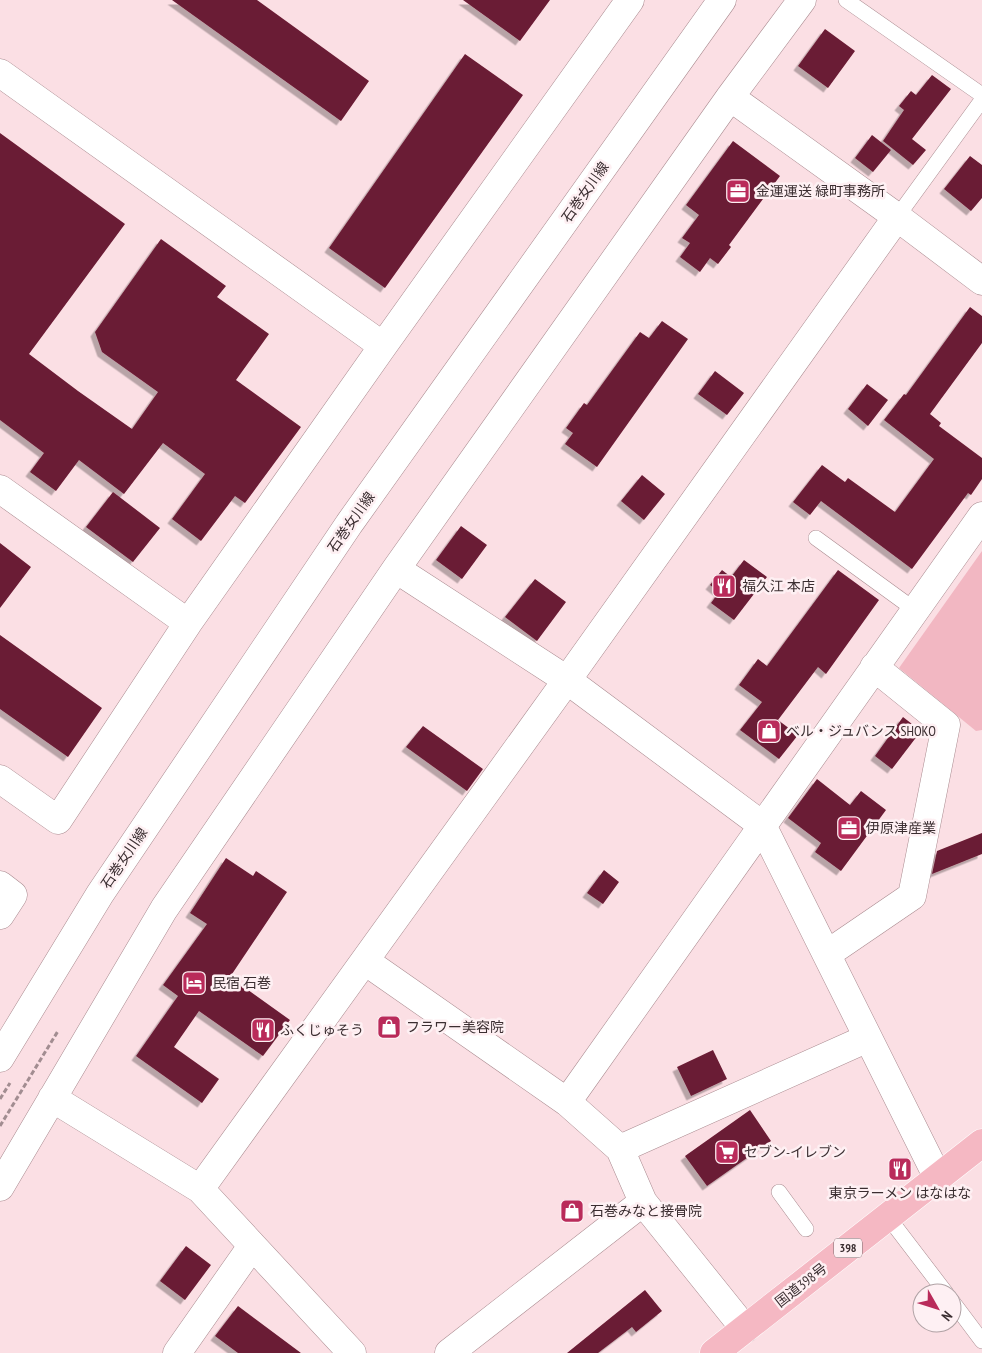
<svg xmlns="http://www.w3.org/2000/svg" width="982" height="1353" viewBox="0 0 982 1353" font-family="'PT Sans Narrow','Noto Sans JP',sans-serif">
<style>
.green{fill:#f2b7c2}
.building{fill:#6b1b34;filter:url(#shadow)}
.lines{fill:none;stroke-linecap:round;stroke-linejoin:round}
.lane-casing{stroke:#a98a8f;stroke-width:16}
.street-casing{stroke:#a98a8f;stroke-width:29}
.secondary-casing{stroke:#a98a8f;stroke-width:29}
.highway-casing{stroke:#fff;stroke-width:29}
.path{stroke:#a28d91;stroke-width:3;stroke-dasharray:5 2.5;stroke-linecap:butt}
.lane{stroke:#fff;stroke-width:15}
.street{stroke:#fff;stroke-width:28}
.secondary{stroke:#fff;stroke-width:28}
.highway{stroke:#f5b8c3;stroke-width:28}
.labels{text-anchor:middle;stroke-width:5;stroke-linejoin:round;paint-order:stroke}
.shield{fill:#fef0f3;stroke:#76686b;stroke-width:1}
.shield-label{font-size:12px;font-weight:bold;fill:#3b2e31}
.poi-label{font-size:14px;fill:#3b2e31;stroke:#fef0f3;text-anchor:start}
.street-label{font-size:14px;fill:#3b2e31;stroke:#fef0f3}
</style>
<defs>
<filter id="shadow"><feDropShadow dx="-4.5" dy="4.5" stdDeviation="0" flood-color="#0004"/></filter>
</defs>
<rect width="100%" height="100%" fill="#fbdfe4"/>
<!-- green -->
<path class="green" d="M 982,551 L 982,730 L 976,731 L 899,668 Z"/>
<!-- building -->
<path class="building" d="M 172,0 L 257,0 L 369,81 L 341,121 Z
M 463,0 L 550,0 L 520,41 Z
M 825,29 L 855,51 L 828,88 L 798,66 Z
M 465,54 L 523,95 L 385,288 L 329,248 Z
M 932,75 L 951,89 L 912,139 L 926,150 L 913,165 L 883,141 L 904,110 L 899,106 L 911,91 L 916,95 Z
M 0,133 L 125,224 L 29,354 L 78,391 L 132,429 L 158,392 L 102,352 L 95,332 L 161,239 L 226,286 L 217,297 L 269,334 L 236,380 L 301,427 L 245,503 L 235,496 L 201,541 L 172,519 L 205,474 L 163,443 L 124,494 L 79,460 L 56,491 L 30,472 L 44,453 L 0,420 Z
M 872,135 L 891,150 L 873,172 L 855,158 Z
M 733,141 L 780,176 L 729,245 L 731,247 L 718,264 L 710,258 L 700,272 L 680,257 L 690,243 L 682,238 L 699,215 L 686,205 Z
M 970,156 L 982,165 L 982,198 L 971,211 L 944,189 Z
M 970,307 L 982,316 L 982,343 L 930,414 L 941,423 L 939,426 L 982,458 L 982,479 L 971,495 L 968,493 L 912,569 L 821,501 L 810,515 L 793,502 L 822,465 L 845,482 L 848,478 L 895,512 L 934,459 L 884,420 L 904,394 L 906,395 Z
M 662,321 L 688,339 L 597,467 L 565,444 L 573,433 L 566,428 L 584,403 L 587,405 L 640,332 L 649,338 Z
M 715,371 L 744,393 L 727,415 L 698,394 Z
M 867,384 L 888,400 L 868,426 L 848,409 Z
M 642,475 L 665,494 L 644,520 L 621,501 Z
M 113,492 L 160,528 L 133,562 L 86,527 Z
M 461,526 L 487,545 L 462,579 L 436,560 Z
M 0,543 L 31,567 L 0,608 Z
M 744,560 L 767,577 L 734,620 L 711,603 L 719,592 L 710,585 L 722,570 L 731,577 Z
M 838,570 L 879,600 L 826,674 L 818,667 L 778,720 L 798,735 L 779,759 L 740,730 L 762,702 L 739,685 L 758,659 L 767,666 Z
M 535,579 L 566,602 L 537,641 L 505,617 Z
M 0,635 L 102,708 L 68,757 L 0,709 Z
M 903,717 L 921,731 L 892,769 L 875,756 Z
M 423,726 L 483,769 L 467,791 L 406,747 Z
M 817,779 L 850,805 L 861,791 L 886,810 L 841,871 L 815,852 L 821,843 L 788,818 Z
M 982,833 L 982,854 L 932,874 L 937,851 Z
M 226,858 L 253,876 L 256,871 L 287,892 L 230,977 L 290,1020 L 263,1056 L 199,1011 L 174,1047 L 219,1079 L 202,1103 L 136,1056 L 178,996 L 163,985 L 207,924 L 190,913 Z
M 604,870 L 619,882 L 603,904 L 587,893 Z
M 713,1050 L 727,1079 L 691,1096 L 677,1067 Z
M 750,1110 L 771,1141 L 707,1186 L 685,1156 Z
M 186,1246 L 211,1265 L 185,1300 L 160,1281 Z
M 645,1290 L 662,1311 L 636,1332 L 632,1327 L 598,1353 L 567,1353 Z
M 238,1306 L 301,1353 L 238,1353 L 215,1336 Z"/>
<g class="lines">
<!-- lane casing -->
<g class="lane-casing">
<path id="lane" d="M 846,0 L 982,95
M 897,217 L 982,100
M 816,538 L 915,610
M 779,1192 L 806,1229
M 888,1217 L 946,1293
M 952,1301 L 982,1341"/>
</g>
<!-- street casing -->
<g class="street-casing">
<path id="street" d="M 0,73 L 383,346
M 730,97 L 897,217 L 982,281
M 0,489 L 188,623
M 396,569 L 567,680 L 762,825 L 938,1178
M 0,779 L 58,820 L 188,623 L 383,346 L 630,0
M 0,885 L 13,895 L 0,915
M 827,954 L 912,896 L 946,725 L 874,667
M 365,961 L 567,1102 L 620,1149 L 643,1202 L 745,1329
M 52,1098 L 200,1189 L 352,1353
M 567,1102 L 982,516
M 620,1149 L 868,1038
M 0,1187 L 164,909 L 396,569 L 730,97 L 802,0
M 200,1189 L 567,680 L 897,217
M 177,1353 L 252,1246
M 449,1353 L 643,1202"/>
</g>
<!-- secondary casing -->
<g class="secondary-casing">
<path id="secondary" d="M 0,1058 L 100,894 L 349,524 L 722,0"/>
</g>
<!-- highway casing -->
<g class="highway-casing">
<path id="highway" d="M 714,1353 L 982,1143"/>
</g>
<!-- path -->
<path class="path" d="M 0,1099 L 10,1083
M 0,1126 L 58,1031"/>
<!-- lane -->
<use href="#lane" class="lane"/>
<!-- street -->
<use href="#street" class="street"/>
<!-- secondary -->
<use href="#secondary" class="secondary"/>
<!-- highway -->
<use href="#highway" class="highway"/>
</g>
<!-- icons -->
<defs>
<g id="office-square" transform="scale(1.25)"><rect x="-9" y="-9" width="18" height="18" rx="4" fill="#b92b5a" stroke="#fef0f3"/><path d="M-6-3h4V-5.5h4V-3h4V5H-6ZM-1-4.5V-3h2v-1.5ZM-6 0V1H6V0Z" fill="#fff"/></g>
<g id="restaurant-square" transform="scale(1.25)"><rect x="-9" y="-9" width="18" height="18" rx="4" fill="#b92b5a" stroke="#fef0f3"/><path d="M-5-6h1v4h1v-4h1v4h1v-4h1v5L-1.5 .5V6h-2V.5L-5-1ZM5-6V6H3V1.5H1.5Q1.5-4 5-6Z" fill="#fff"/></g>
<g id="shop-square" transform="scale(1.25)"><rect x="-9" y="-9" width="18" height="18" rx="4" fill="#b92b5a" stroke="#fef0f3"/><path d="M-5-2.5h2.3a2.7 3.5 0 0 1 5.4 0H5L5.5 6h-11ZM-1.5-2.5h3a1.5 2.3 0 0 0-3 0Z" fill="#fff"/></g>
<g id="hotel-square" transform="scale(1.25)"><rect x="-9" y="-9" width="18" height="18" rx="4" fill="#b92b5a" stroke="#fef0f3"/><path d="M-6-4.5h1.5V1H6V5H4.5V3h-9V5H-6ZM-4 0a1.8 1.8 0 1 1 3.6 0ZM.5 0V-2.5h3Q6-2.5 6 0Z" fill="#fff"/></g>
<g id="supermarket-square" transform="scale(1.25)"><rect x="-9" y="-9" width="18" height="18" rx="4" fill="#b92b5a" stroke="#fef0f3"/><path d="M-6-5.5h2.5l.6 2H6L4.5 2H-2.5L-4.4-4H-6ZM-1.5 3.2a1.3 1.3 0 1 0 .1 0ZM3 3.2a1.3 1.3 0 1 0 .1 0Z" fill="#fff"/></g>
</defs>
<g fill-rule="evenodd">
<use href="#office-square" x="738" y="191"/>
<use href="#restaurant-square" x="724" y="586"/>
<use href="#shop-square" x="769" y="731"/>
<use href="#office-square" x="849" y="828"/>
<use href="#hotel-square" x="194" y="983"/>
<use href="#shop-square" x="389" y="1027"/>
<use href="#restaurant-square" x="263" y="1030"/>
<use href="#supermarket-square" x="727" y="1152"/>
<use href="#restaurant-square" x="900" y="1169"/>
<use href="#shop-square" x="572" y="1211"/>
</g>
<g class="labels">
<!-- shield labels -->
<rect class="shield" x="834" y="1238.5" width="28" height="19" rx="4"/>
<g class="shield-label">
<text x="848" y="1252">398</text>
</g>
<!-- poi labels -->
<g class="poi-label">
<text x="756" y="196">金運運送 緑町事務所</text>
<text x="742" y="591">福久江 本店</text>
<text x="786" y="736">ベル・ジュバンス SHOKO</text>
<text x="866" y="833">伊原津産業</text>
<text x="212" y="988">民宿 石巻</text>
<text x="406" y="1032">フラワー美容院</text>
<text x="280" y="1035">ふくじゅそう</text>
<text x="744" y="1157">セブン-イレブン</text>
<text x="900" y="1198" text-anchor="middle">東京ラーメン はなはな</text>
<text x="590" y="1216">石巻みなと接骨院</text>
</g>
<!-- street labels -->
<g class="street-label">
<text transform="translate(585 192) rotate(-55)" y="5">石巻女川線</text>
<text transform="translate(351 522) rotate(-55)" y="5">石巻女川線</text>
<text transform="translate(124 858) rotate(-56)" y="5">石巻女川線</text>
<text transform="translate(801 1285) rotate(-38)" y="5">国道398号</text>
</g>
</g>
<!-- north arrow -->
<g transform="translate(937 1308) rotate(129)"><circle r="24" fill="#fef0f3" stroke="#b0a2a5"/>
<path d="M0-4L9 19L0 12L-9 19Z" fill="#b92b5a"/>
<text y="-8" font-size="14" font-weight="bold" text-anchor="middle" fill="#3b2e31">N</text>
</g>
</svg>
